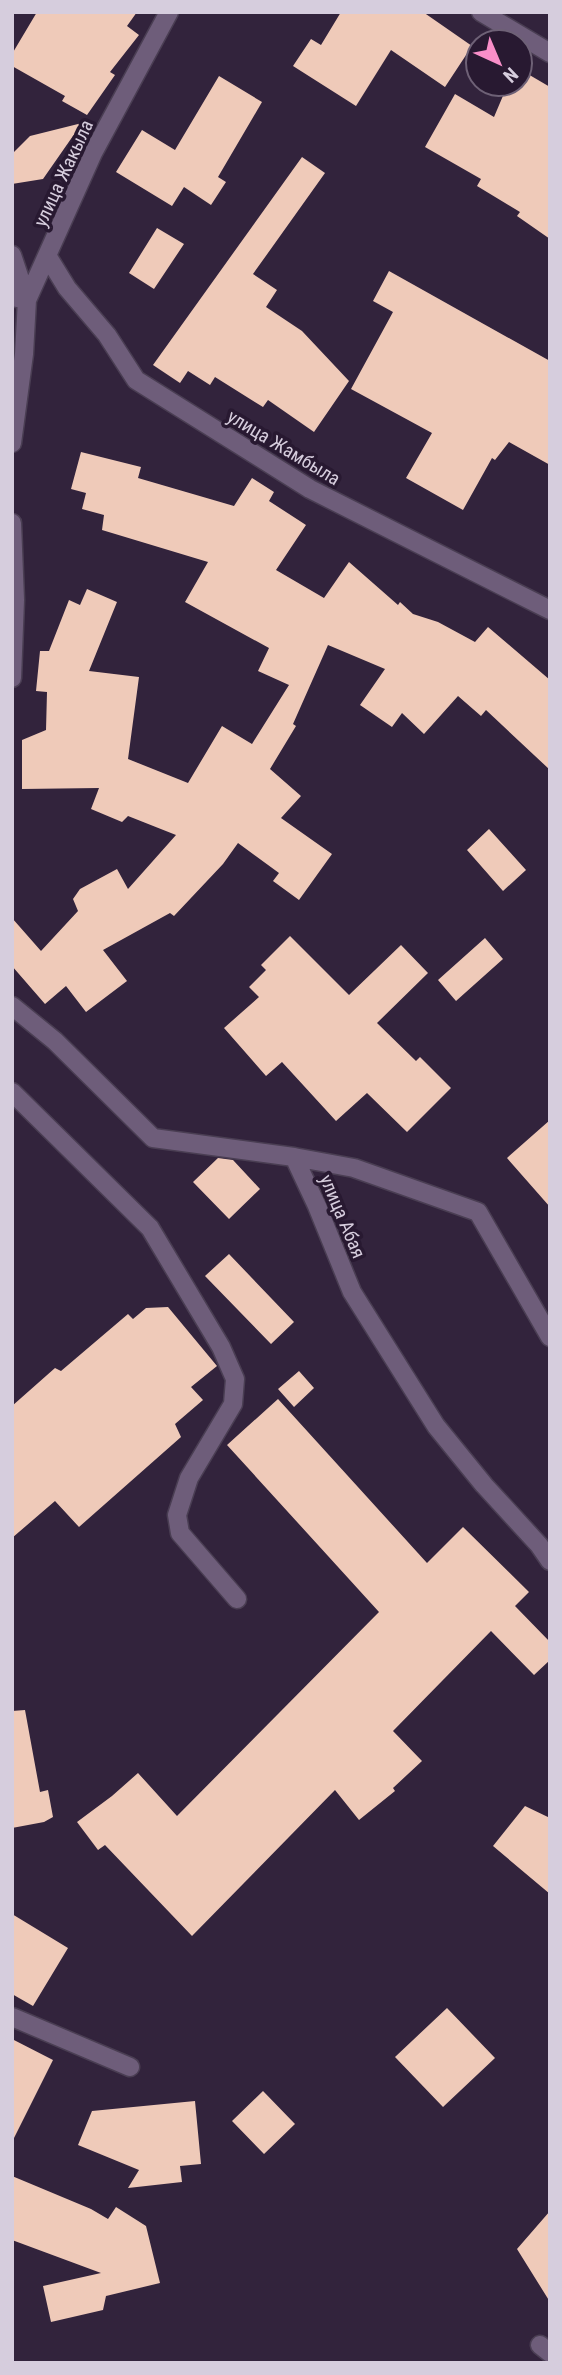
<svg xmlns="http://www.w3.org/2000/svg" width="562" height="2375" viewBox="0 0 562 2375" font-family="'Roboto Condensed',sans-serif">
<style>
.building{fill:#efcab9}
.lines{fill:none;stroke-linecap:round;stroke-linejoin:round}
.minor-casing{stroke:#4a3e53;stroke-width:21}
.minor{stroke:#6e5d7a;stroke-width:18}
.labels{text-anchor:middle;stroke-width:7;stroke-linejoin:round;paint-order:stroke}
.street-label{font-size:19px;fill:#d6cddd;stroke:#281931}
</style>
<rect width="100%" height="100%" fill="#32233c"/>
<!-- building -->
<path class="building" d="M 37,12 L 137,12 L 127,26 L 139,35 L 110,72 L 115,75 L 87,115 L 62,101 L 65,96 L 12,66 L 12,54 Z
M 341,12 L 423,12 L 472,46 L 445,87 L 391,50 L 356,106 L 293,66 L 311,39 L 321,45 Z
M 521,70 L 550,87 L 550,239 L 517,216 L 520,212 L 477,186 L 481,179 L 425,147 L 455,94 L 494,117 L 508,84 L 520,84 Z
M 219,76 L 262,102 L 218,177 L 226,182 L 211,205 L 184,187 L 172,206 L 116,172 L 142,130 L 175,150 Z
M 82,123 L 43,179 L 12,184 L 12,154 L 30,136 Z
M 302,157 L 325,173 L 253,274 L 277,290 L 266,307 L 302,331 L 349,381 L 314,432 L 268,400 L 263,407 L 215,377 L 210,385 L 188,371 L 180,383 L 153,365 Z
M 157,228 L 184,244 L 154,289 L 129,273 Z
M 389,271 L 550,361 L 550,465 L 509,442 L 495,460 L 492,458 L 463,510 L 406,478 L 432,433 L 351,389 L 393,312 L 373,301 Z
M 81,452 L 141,467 L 138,478 L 234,506 L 252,478 L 274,492 L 269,501 L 306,525 L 276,570 L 324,598 L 349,562 L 398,605 L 400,602 L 413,614 L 438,622 L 475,642 L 488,627 L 550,680 L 550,770 L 486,710 L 481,716 L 458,696 L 424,734 L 402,713 L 392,727 L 360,705 L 385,669 L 328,645 L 293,724 L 296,726 L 270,769 L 301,796 L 281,818 L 332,854 L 299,900 L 273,881 L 279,873 L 238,843 L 223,864 L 174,916 L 170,913 L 103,950 L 127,981 L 86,1012 L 66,986 L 45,1004 L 12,966 L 12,918 L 41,951 L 78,911 L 73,899 L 80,889 L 117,869 L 128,889 L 176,835 L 128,816 L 122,822 L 91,809 L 99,788 L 22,789 L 22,740 L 46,730 L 47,692 L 36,691 L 40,651 L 49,651 L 69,600 L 80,605 L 87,589 L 117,602 L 89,671 L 139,677 L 128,759 L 188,783 L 222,726 L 252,744 L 289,685 L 258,671 L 269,648 L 185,602 L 208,562 L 102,530 L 104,515 L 82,509 L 86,493 L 71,489 Z
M 489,829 L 526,870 L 503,891 L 467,850 Z
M 290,936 L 349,995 L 401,945 L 428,973 L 377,1023 L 416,1061 L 420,1057 L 451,1088 L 407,1132 L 367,1093 L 336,1121 L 282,1062 L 266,1076 L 224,1028 L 259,997 L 249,987 L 266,970 L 261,965 Z
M 485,938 L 503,959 L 456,1001 L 438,980 Z
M 550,1120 L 550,1207 L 507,1158 Z
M 218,1158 L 233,1160 L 260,1189 L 229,1219 L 193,1182 Z
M 229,1254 L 294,1322 L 271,1344 L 205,1276 Z
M 168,1307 L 217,1366 L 191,1387 L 203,1400 L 175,1424 L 181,1437 L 79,1527 L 55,1501 L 12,1538 L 12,1406 L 55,1368 L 61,1371 L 128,1314 L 133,1319 L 146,1308 Z
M 299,1371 L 314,1388 L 294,1407 L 278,1389 Z
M 278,1399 L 427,1563 L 463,1527 L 529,1592 L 515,1606 L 550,1642 L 550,1660 L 534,1675 L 491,1631 L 393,1731 L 422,1761 L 393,1788 L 395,1791 L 359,1820 L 335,1790 L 192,1936 L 105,1845 L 98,1850 L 77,1822 L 112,1796 L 138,1773 L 177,1816 L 379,1612 L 227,1445 Z
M 25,1710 L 40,1792 L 48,1790 L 53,1817 L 44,1822 L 12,1828 L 12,1711 Z
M 525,1806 L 550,1818 L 550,1894 L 493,1846 Z
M 12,1914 L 68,1948 L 33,2006 L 12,1994 Z
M 447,2008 L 495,2058 L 443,2107 L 395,2057 Z
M 12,2039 L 53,2060 L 12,2142 Z
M 263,2091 L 295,2124 L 264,2154 L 232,2121 Z
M 195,2101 L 201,2164 L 180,2166 L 182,2182 L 128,2188 L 139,2170 L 78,2145 L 92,2111 Z
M 12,2176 L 91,2209 L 108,2219 L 116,2207 L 146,2226 L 160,2283 L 106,2296 L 103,2310 L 51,2322 L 43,2286 L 101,2273 L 12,2240 Z
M 550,2211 L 550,2302 L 517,2249 Z"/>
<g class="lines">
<!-- minor casing -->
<g class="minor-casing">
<path id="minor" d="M 481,12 L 550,53
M 12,255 L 27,300 L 12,297
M 48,257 L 67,288 L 107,335 L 136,380 L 310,489 L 550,610
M 12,443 L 24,354 L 27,300 L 93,153 L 169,12
M 12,523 L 15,600 L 12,678
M 12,1006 L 55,1041 L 153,1138 L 294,1157 L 317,1206 L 352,1292 L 436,1426 L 484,1485 L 539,1545 L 550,1561
M 12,1092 L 150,1228 L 221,1347 L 235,1379 L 233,1404 L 189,1478 L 177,1515 L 180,1533 L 237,1599
M 294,1157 L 354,1168 L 478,1212 L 550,1337
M 12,2017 L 130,2067
M 540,2345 L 550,2353"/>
</g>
<!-- minor -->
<use href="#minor" class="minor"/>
</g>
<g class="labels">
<!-- street labels -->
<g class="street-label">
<text transform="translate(63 173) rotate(-65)" y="7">улица Жакыла</text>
<text transform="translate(284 447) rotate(31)" y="7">улица Жамбыла</text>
<text transform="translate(343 1216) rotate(67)" y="7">улица Абая</text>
</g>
</g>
<!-- border -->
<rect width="562" height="2375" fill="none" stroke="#d6cddd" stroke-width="28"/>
<!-- north arrow -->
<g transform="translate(499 63) rotate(136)"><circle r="33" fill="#281931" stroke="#6e6176" stroke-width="2"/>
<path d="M0-5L12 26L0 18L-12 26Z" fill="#f98fc9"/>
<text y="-10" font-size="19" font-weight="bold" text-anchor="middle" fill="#d6cddd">N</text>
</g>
</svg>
